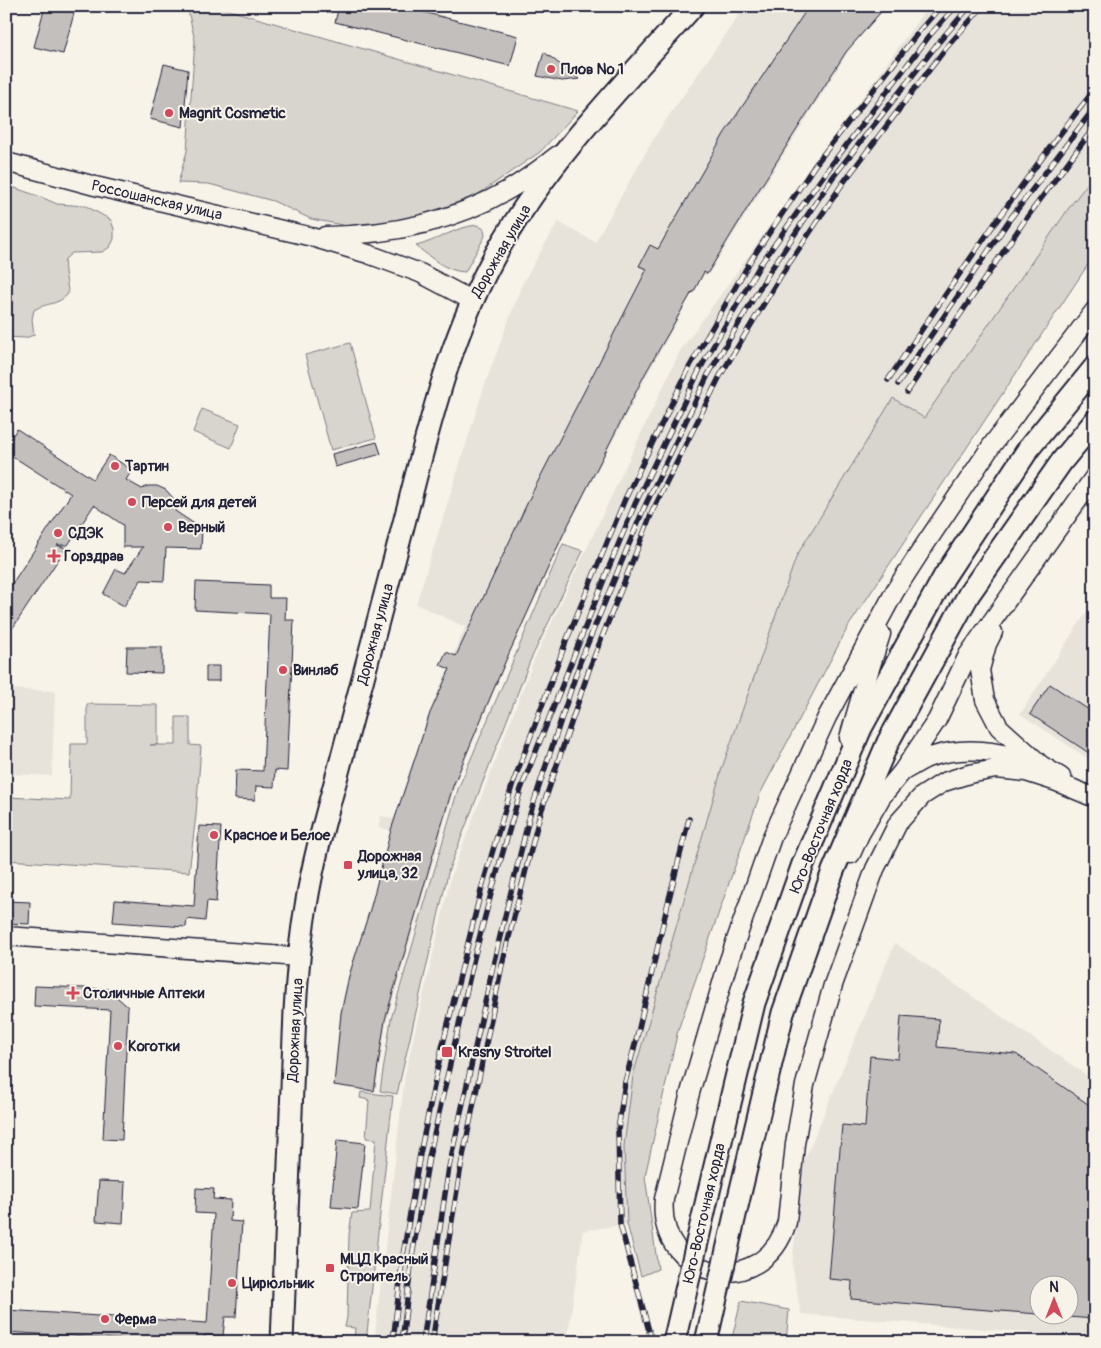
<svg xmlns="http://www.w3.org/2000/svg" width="1101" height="1348" viewBox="0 0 1101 1348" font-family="Pangolin,sans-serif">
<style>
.built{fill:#e7e3db;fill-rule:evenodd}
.green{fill:#d8d5cf;stroke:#7d7c85}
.building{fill:#c2bfbd;stroke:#22223b}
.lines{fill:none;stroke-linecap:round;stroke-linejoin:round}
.minor-casing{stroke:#22223b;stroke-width:21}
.major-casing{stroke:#22223b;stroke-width:25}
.minor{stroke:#f7f3e8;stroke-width:18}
.major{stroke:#f7f3e8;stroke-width:21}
.rail-casing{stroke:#22223b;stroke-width:5.5}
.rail{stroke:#f7f3e8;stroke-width:4;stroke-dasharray:11;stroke-linecap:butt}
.major-bridge-casing{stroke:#22223b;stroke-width:25;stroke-linecap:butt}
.major-bridge{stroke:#f7f3e8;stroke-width:21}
.poi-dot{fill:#d1495b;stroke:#f7f3e8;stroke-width:2}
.labels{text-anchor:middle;stroke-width:4;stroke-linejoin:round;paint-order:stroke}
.poi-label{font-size:15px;font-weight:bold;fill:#22223b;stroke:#f7f3e8;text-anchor:start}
.street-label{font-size:15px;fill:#22223b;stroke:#f7f3e8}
</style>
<rect width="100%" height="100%" fill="#f7f3e8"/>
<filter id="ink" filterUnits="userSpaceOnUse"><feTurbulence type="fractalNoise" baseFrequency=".02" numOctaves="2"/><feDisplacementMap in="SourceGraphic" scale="10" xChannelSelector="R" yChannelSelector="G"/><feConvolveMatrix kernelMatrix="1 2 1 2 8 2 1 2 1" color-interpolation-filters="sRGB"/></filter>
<g filter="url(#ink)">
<!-- built -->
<path class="built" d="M 745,6 L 887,6 L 850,49 L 708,275 L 704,274 L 694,294 L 692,294 L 647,375 L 564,535 L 507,660 L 455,786 L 387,1020 L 375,1092 L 333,1086 L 340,1013 L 348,975 L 371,906 L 391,831 L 378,827 L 381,816 L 394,819 L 429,713 L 465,627 L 416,604 L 484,387 L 522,284 L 558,222 L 595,242 L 657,133 Z
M 928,6 L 1095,6 L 1095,174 L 1071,205 L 924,418 L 893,398 L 722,768 L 633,1076 L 624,1146 L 627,1224 L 583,1231 L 567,1342 L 374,1342 L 405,1074 L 452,873 L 534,660 L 680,351 Z
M 1095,599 L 1095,763 L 1020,714 Z
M 6,689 L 55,691 L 52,776 L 6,774 Z
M 895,943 L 1095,1081 L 1095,1338 L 801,1314 L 792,1265 L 803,1164 ZM 1038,1286 L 1068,1286 L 1068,1316 L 1038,1316 Z"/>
<!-- green -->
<path class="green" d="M 187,6 L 215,6 L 578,111 L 540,152 L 477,195 L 434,211 L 397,223 L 358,228 L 311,219 L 273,201 L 209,184 L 178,183 L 187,151 L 195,41 Z
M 1095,174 L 1095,254 L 848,627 L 760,794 L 678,1030 L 645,1176 L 658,1269 L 641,1276 L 627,1224 L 624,1146 L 633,1076 L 722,768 L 797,555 L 893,398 L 924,418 L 1071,205 Z
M 6,187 L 15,188 L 41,197 L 57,204 L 86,206 L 111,220 L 114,229 L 114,239 L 110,247 L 102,252 L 72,253 L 65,259 C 63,271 68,282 68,294 C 57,306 47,302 34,310 L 32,319 L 34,335 L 25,338 L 6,337 Z
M 477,225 L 484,229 L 485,236 L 465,272 C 445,271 432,258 416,246 C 437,241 455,227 477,225 Z
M 350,343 L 376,438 L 331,450 L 305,355 Z
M 202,409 L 240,424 L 231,448 L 193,432 Z
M 563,544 L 583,551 L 530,661 L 449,869 L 397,1094 L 380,1091 L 391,1019 L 458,789 Z
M 87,704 L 158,705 L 158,744 L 150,745 L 176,745 L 176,717 L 190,717 L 190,745 L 201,746 L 196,815 L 189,872 L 6,860 L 6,797 L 70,800 L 71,744 L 87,744 Z
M 361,1092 L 393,1096 L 366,1342 L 354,1342 L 355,1328 L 345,1327 L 347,1317 L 349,1235 L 352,1213 L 370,1212 L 376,1139 L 366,1138 L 369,1100 L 360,1098 Z
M 741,1301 L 789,1310 L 786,1342 L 731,1342 Z"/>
<!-- building -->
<path class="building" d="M 45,6 L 76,6 L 63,54 L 34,47 Z
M 339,6 L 399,6 L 518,36 L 510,66 L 335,22 Z
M 809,6 L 886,6 L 846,52 L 753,199 L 707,274 L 704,272 L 693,293 L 692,292 L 645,374 L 563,535 L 506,660 L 453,786 L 385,1020 L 374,1091 L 334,1085 L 341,1013 L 349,976 L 371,906 L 391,830 L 430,713 L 450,669 L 440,665 L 446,652 L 456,656 L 532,493 L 647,269 L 639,266 L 650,245 L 658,249 L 724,134 Z
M 544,52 L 579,79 L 562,81 L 537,76 Z
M 164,64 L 188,70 L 183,127 L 150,119 Z
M 17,429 L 93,479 L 109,455 L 132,470 L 126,480 L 142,489 L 148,486 L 157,486 L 166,490 L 174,499 L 176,506 L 175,511 L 202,529 L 201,549 L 166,548 L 164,581 L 141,580 L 124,606 L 103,594 L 116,569 L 125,573 L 143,547 L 123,547 L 123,525 L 94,505 L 68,545 L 57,545 L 66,548 L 6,638 L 6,593 L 71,494 L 6,452 L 6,445 Z
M 377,442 L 381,454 L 335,467 L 332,454 Z
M 196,582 L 269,585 L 269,598 L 286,598 L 285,620 L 294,620 L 287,771 L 275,770 L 274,787 L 256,786 L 255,800 L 235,799 L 236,770 L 263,771 L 270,614 L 195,610 Z
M 127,647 L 162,647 L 162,673 L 126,672 Z
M 206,666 L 219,666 L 219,681 L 206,681 Z
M 1050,684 L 1095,714 L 1095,757 L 1030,714 Z
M 199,826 L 221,827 L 216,902 L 207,901 L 205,921 L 187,919 L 186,927 L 113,922 L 115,900 L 194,906 Z
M 6,901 L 30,902 L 29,924 L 6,923 Z
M 35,986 L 108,989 L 128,1007 L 122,1140 L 103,1139 L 110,1010 L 34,1006 Z
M 901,1016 L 939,1019 L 937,1047 L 1016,1054 L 1095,1109 L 1095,1319 L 1068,1317 L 1068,1286 L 1038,1286 L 1038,1314 L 851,1299 L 852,1281 L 829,1279 L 842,1125 L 865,1127 L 870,1056 L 898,1059 Z
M 337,1140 L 365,1143 L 358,1209 L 331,1207 Z
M 99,1181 L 125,1182 L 123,1223 L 96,1221 Z
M 196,1188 L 214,1189 L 213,1199 L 231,1200 L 230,1221 L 242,1222 L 236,1317 L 225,1317 L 223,1336 L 205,1335 L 204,1342 L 166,1342 L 6,1332 L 6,1310 L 207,1323 L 214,1214 L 195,1213 Z"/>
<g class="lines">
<!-- minor casing -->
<g class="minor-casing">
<path id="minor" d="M 6,162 L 95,186 L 308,236 L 368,254 L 420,273 L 473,301
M 325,236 C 389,235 453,222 508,190 C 526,180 542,167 558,155
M 993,632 L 987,644 L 980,670 L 985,700 L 999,727 L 1041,765 L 1061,777
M 849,738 L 862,693 L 881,634
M 905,770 C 913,766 921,760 930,757 C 965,745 999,751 1034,762
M 1090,796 L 1057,782 L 1026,772 L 996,769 L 969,774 L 944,782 L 922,796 L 898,823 L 875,869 L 833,985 L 805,1085 L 795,1144 L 787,1222 C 764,1301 656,1281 664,1199 L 690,1093 L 727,966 L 772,837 L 827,717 L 895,591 L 926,543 L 992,445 L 1095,310
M 851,854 L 860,834 L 882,796 L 902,772 L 937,720 L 968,655 L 1095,476
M 6,936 L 299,957"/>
</g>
<!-- major casing -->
<g class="major-casing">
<path id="major" d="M 708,1195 L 754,1003 L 803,864 L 861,728 L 944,577 L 1029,448 L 1095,367
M 738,1202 L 783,1013 L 833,871 L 888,742 L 969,594 L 1062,461 L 1095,421
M 282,1342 L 295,1011 C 297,976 300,941 306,906 C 313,861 326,816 338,772 C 357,700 376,629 395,557 C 424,450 445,340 502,243 C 553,155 626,82 693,6"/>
</g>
<!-- minor -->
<use href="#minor" class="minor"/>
<!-- major -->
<use href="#major" class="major"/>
<!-- rail casing -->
<g class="rail-casing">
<path id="rail" d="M 888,380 C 954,281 1021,182 1095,89
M 898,384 L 1010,219 L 1095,107
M 907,392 L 1025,220 L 1095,126
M 393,1342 L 403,1255 L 420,1154 L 441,1052 L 482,887 L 512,786 L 567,639 L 599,562 L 625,499 L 690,366 L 751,260 L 815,165 L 920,30 L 941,6
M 402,1342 L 412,1257 L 429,1157 L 474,958 L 492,890 L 521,789 L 609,567 L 635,504 L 700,369 L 760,265 L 826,172 L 930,35 L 956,6
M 423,1342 L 449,1167 L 494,961 L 530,814 L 580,662 L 644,508 L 708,375 L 770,271 L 833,177 L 938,43 L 970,6
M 432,1342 L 461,1166 L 502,965 L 539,818 L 590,667 L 653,510 L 720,376 L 780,277 L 843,183 L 946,48 L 983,6
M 652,1342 L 620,1224 L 618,1130 L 625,1082 L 636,1041 L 666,911 L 689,819"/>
</g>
<!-- rail -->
<use href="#rail" class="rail"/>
<!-- major-bridge casing -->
<g class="major-bridge-casing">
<path id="major-bridge" d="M 674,1342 L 708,1195
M 706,1342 L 738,1202"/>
</g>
<!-- major-bridge -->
<use href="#major-bridge" class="major-bridge"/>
</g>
</g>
<!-- markers -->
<g class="poi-dot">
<circle cx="551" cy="69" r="5"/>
<circle cx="169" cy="113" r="5"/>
<circle cx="115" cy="466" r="5"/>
<circle cx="132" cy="502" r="5"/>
<circle cx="168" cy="527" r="5"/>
<circle cx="58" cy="533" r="5"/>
<path d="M51.5 548.5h5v5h5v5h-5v5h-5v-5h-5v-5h5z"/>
<circle cx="283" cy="670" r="5"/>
<circle cx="214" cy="835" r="5"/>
<rect x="343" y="860" width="10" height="10" rx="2.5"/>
<path d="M70.5 985.5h5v5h5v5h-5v5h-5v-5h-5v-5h5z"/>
<circle cx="118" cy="1046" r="5"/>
<rect x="441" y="1046" width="12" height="12" rx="2.5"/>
<rect x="325" y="1263" width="10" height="10" rx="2.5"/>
<circle cx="232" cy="1283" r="5"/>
<circle cx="105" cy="1319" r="5"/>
</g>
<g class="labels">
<!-- poi labels -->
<g class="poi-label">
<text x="561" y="74">Плов № 1</text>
<text x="179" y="118">Magnit Cosmetic</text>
<text x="125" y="471">Тартин</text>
<text x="142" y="507">Персей для детей</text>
<text x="178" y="532">Верный</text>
<text x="68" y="538">СДЭК</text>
<text x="64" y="561">Горздрав</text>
<text x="293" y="675">Винлаб</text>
<text x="224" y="840">Красное и Белое</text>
<text x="358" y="861">Дорожная<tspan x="358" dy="17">улица, 32</tspan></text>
<text x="83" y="998">Столичные Аптеки</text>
<text x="128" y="1051">Коготки</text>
<text x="458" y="1057">Krasny Stroitel</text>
<text x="340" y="1264">МЦД Красный<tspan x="340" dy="17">Строитель</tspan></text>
<text x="242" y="1288">Цирюльник</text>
<text x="115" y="1324">Ферма</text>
</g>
<!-- street labels -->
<g class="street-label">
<text transform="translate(157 200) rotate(13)" y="5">Россошанская улица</text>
<text transform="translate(501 251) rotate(-60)" y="5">Дорожная улица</text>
<text transform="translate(375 634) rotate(-75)" y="5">Дорожная улица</text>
<text transform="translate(821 826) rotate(-68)" y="5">Юго-Восточная хорда</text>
<text transform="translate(295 1030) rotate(-87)" y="5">Дорожная улица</text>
<text transform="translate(704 1213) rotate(-77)" y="5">Юго-Восточная хорда</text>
</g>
</g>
<!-- margin -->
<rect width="1101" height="1348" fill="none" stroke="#f7f3e8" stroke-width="25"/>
<rect x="12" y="12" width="1076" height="1323" fill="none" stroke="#22223b" stroke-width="2" filter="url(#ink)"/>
<!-- north arrow -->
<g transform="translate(1054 1300)"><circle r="24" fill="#f7f3e8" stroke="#a29fa3"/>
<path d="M0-4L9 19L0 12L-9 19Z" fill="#d1495b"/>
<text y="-8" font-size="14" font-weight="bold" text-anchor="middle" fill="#22223b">N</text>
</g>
</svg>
